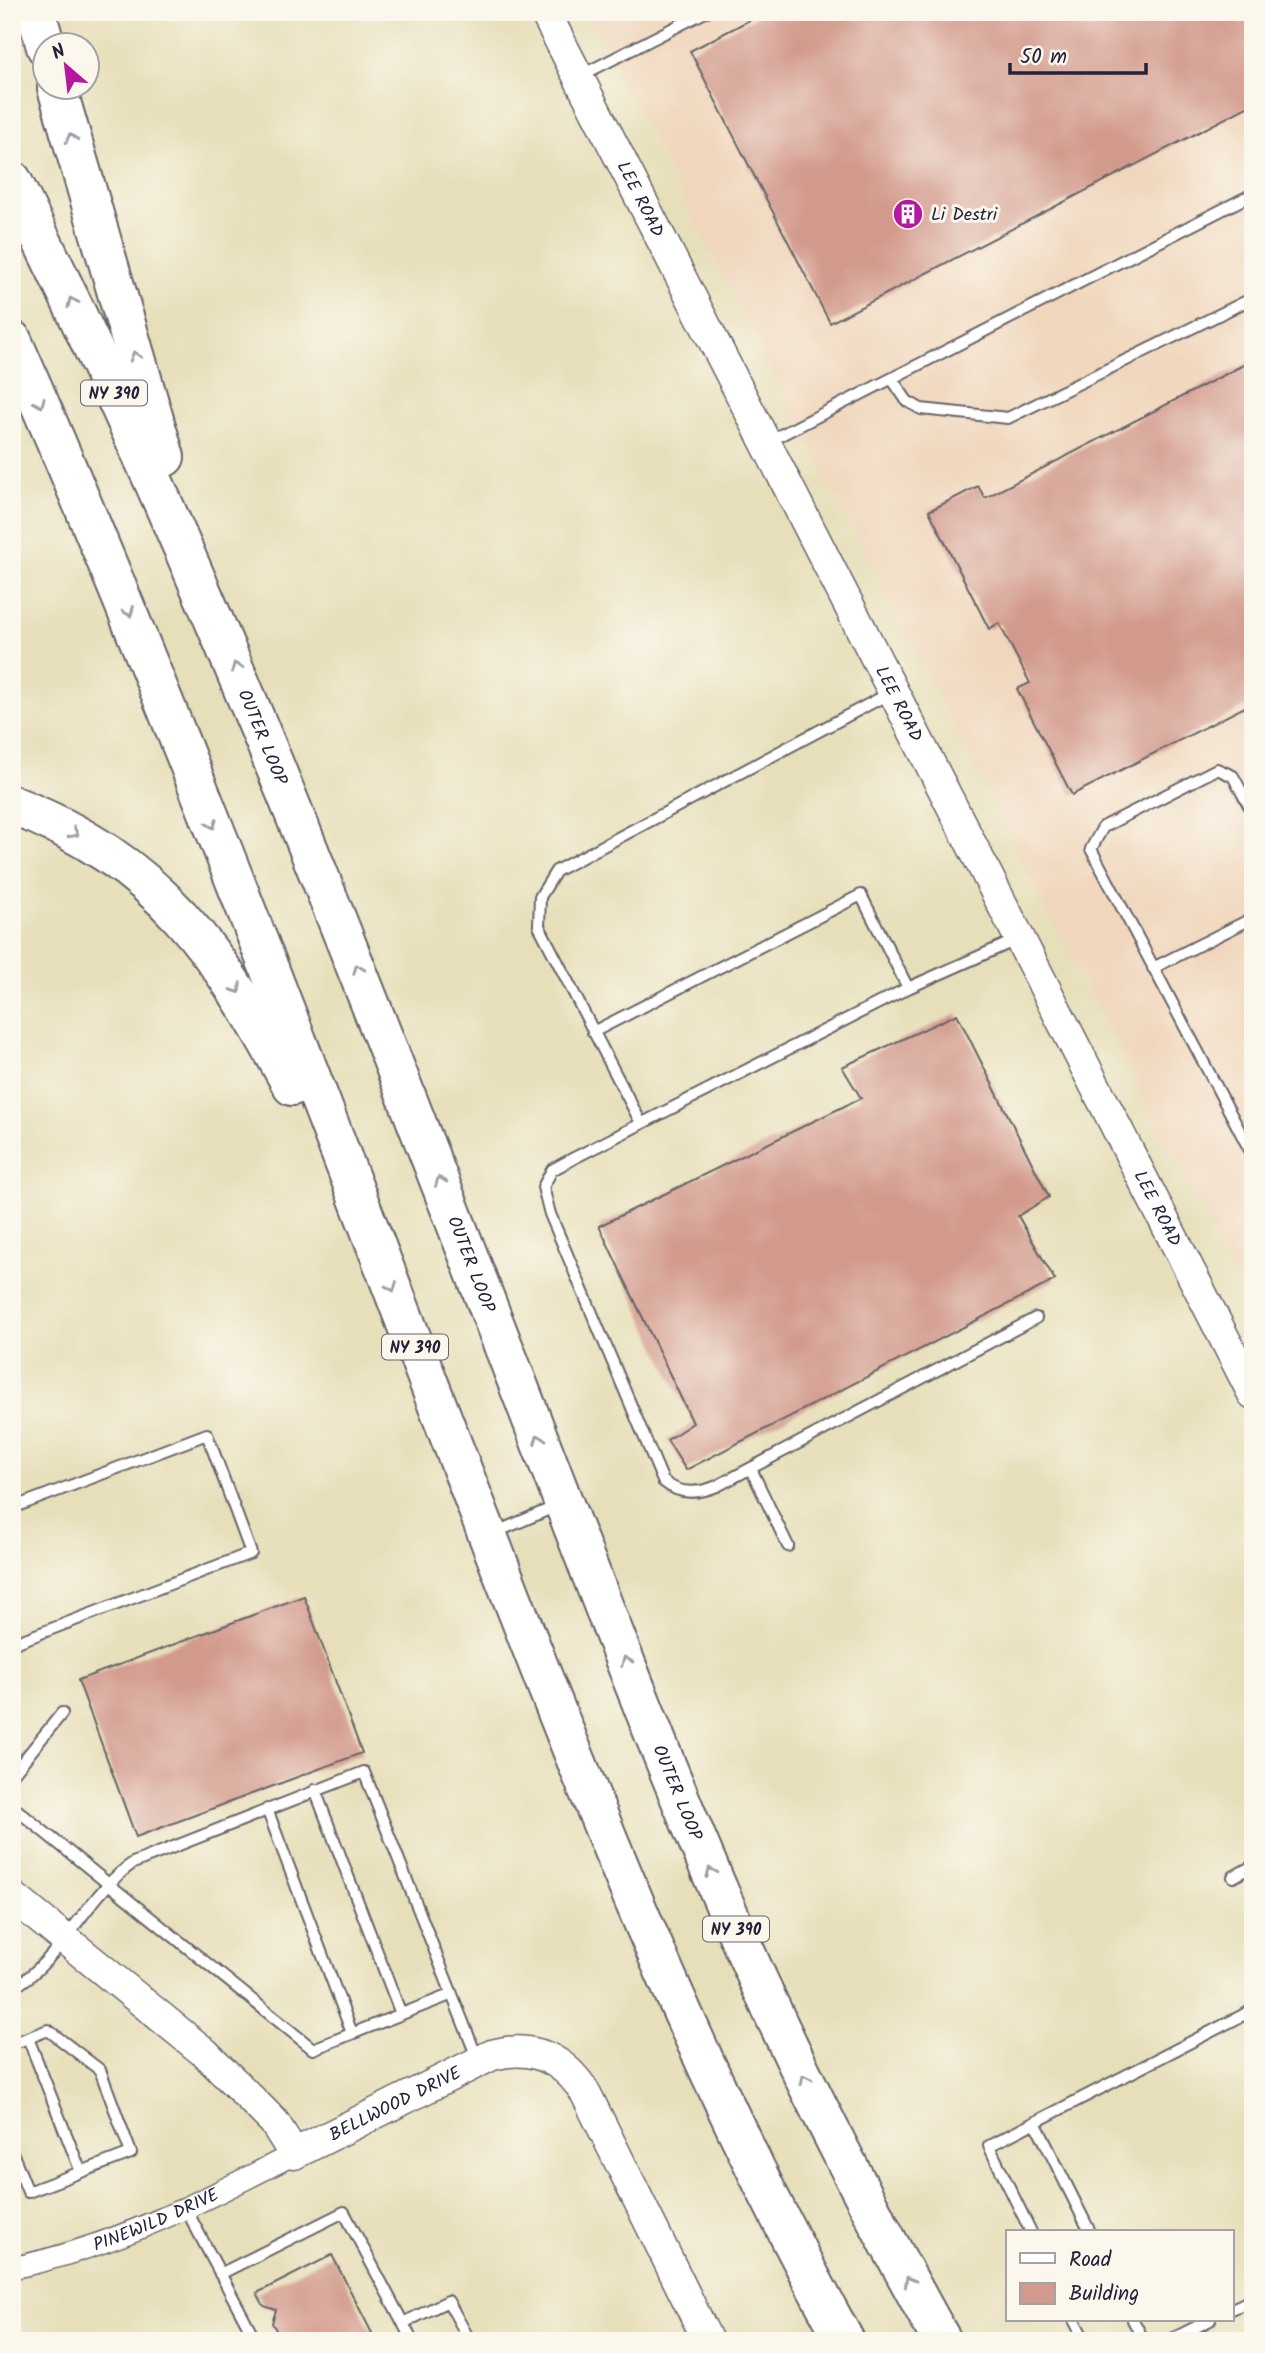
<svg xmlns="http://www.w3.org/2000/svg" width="1265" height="2353" viewBox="0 0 1265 2353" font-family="Kalam,sans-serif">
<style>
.built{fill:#f0d6bc}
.building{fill:#d29a8c}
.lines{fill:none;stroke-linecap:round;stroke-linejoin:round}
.lane-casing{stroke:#676467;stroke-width:14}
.street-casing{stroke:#676467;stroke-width:24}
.secondary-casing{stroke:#676467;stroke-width:33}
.highway-casing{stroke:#676467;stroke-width:42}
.lane{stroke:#fff;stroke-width:10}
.street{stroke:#fff;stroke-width:21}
.secondary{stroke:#fff;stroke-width:30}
.highway{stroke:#fff;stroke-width:38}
.oneway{stroke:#9c9ca7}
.labels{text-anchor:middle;stroke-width:6;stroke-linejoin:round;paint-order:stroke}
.shield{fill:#fbf7ec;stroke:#636270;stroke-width:2}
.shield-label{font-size:16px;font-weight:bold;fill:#22223b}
.street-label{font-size:18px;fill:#22223b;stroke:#fbf7ec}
.poi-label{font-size:18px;fill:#22223b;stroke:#fbf7ec;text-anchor:start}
</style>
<rect width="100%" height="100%" fill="#fbf7ec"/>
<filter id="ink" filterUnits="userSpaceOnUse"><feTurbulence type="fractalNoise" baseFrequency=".0143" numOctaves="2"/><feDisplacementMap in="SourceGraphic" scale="14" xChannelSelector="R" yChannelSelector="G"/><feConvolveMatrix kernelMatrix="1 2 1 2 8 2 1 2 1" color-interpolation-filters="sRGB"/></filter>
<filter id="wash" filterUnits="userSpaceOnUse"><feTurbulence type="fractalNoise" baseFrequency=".00686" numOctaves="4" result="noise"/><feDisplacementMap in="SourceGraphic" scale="28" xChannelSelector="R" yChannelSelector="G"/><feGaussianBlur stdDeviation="1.57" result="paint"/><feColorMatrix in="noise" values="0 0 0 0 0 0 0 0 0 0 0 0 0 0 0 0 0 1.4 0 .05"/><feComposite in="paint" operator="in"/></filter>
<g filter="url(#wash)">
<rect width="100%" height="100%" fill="#e7dfba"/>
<!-- built -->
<path class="built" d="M 588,12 L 1253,12 L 1253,1312 Z"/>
<g id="blocks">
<!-- building -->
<path class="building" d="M 765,12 L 1253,12 L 1253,104 L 830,323 L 690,51 Z
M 1253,360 L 1253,703 L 1072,795 L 1017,689 L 1030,683 L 999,623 L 989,629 L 929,511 L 978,486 L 985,498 Z
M 957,1014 L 1049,1197 L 1018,1216 L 1055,1280 L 686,1470 L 667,1440 L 693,1423 L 599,1226 L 861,1098 L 842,1067 Z
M 304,1596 L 362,1753 L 136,1837 L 78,1680 Z
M 332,2255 L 376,2341 L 282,2341 L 272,2323 L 276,2310 L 264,2306 L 257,2293 Z"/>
</g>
</g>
<g filter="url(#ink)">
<use href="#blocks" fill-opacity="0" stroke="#676467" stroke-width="2"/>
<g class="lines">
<!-- lane casing -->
<g class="lane-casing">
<path id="lane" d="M 580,76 L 705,12
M 892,379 L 907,401 L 921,409 L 1008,418 L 1253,298
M 769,441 L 1253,194
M 1253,813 L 1233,776 L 1217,769 L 1103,827 L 1091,849 L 1253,1156
M 1016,940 L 908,988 L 574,1158 L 552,1170 L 543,1187 L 550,1214 L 663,1481 C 679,1495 698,1494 717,1486 L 1036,1318
M 1153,968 L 1253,918
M 593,1032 L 861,895 L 908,988
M 641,1123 L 539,926 L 540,897 L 556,871 L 892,692
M 751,1469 L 788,1546
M 12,1508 L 207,1434 L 251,1553 L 12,1644
M 494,1533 L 559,1505
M 12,1775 L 62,1713
M 315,1790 L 401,2014
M 12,1806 L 313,2049 L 450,1995
M 267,1809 L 352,2033
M 1233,1877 L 1253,1866
M 12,1988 C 59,1964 87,1894 133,1863 L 364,1772 L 478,2060
M 28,2038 L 81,2172
M 12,2044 L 48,2030 L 100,2070 L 131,2153 L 28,2192 L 12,2152
M 1035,2122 L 1090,2232
M 186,2209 L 256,2341
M 1031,2232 L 989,2146 L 1253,2010
M 220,2274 L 344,2212 L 403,2323
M 1232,2309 L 1253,2299
M 1074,2320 L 1085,2341
M 1133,2320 L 1144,2341
M 412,2341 L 403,2323 L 448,2301 L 470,2341
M 1168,2341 L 1210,2320"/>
</g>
<!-- street casing -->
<g class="street-casing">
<g id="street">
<path id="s1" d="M 12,2268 C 114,2247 203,2201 294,2154"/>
</g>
</g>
<!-- secondary casing -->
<g class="secondary-casing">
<g id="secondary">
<path id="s2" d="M 545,12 L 1253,1394"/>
<path id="s3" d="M 12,1896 L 205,2053 L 274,2122 L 294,2154 L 492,2055 C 532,2044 564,2058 586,2094 L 708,2341"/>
</g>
</g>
<!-- highway casing -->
<g class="highway-casing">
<g id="highway">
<path d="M 36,12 L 46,47"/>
<path d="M 57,88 L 165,457"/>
<path id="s4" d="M 12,180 C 199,555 348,945 499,1335 C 586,1559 669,1786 769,2004 C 822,2119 881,2231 942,2341"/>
<path d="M 12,340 C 176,713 317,1095 464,1474 C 579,1771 690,2061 845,2341"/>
<path d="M 12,805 C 160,862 219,952 292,1086"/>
</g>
</g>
<!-- lane -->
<use href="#lane" class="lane"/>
<!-- street -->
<use href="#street" class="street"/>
<!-- secondary -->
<use href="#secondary" class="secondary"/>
<!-- highway -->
<use href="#highway" class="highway"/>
</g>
<!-- one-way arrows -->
<defs><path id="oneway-chevron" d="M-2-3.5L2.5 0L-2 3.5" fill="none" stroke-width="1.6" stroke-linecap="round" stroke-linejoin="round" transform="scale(1.75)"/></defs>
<g class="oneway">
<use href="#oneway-chevron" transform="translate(71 138) rotate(-106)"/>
<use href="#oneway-chevron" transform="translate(72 302) rotate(-115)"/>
<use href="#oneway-chevron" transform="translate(135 356) rotate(-107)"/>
<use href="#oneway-chevron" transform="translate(40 403) rotate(66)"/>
<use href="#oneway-chevron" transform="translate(129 612) rotate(68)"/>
<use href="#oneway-chevron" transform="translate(236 667) rotate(-113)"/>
<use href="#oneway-chevron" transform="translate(212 824) rotate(69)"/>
<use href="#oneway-chevron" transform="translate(74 833) rotate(28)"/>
<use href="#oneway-chevron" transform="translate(358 969) rotate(-111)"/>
<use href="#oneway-chevron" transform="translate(237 989) rotate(57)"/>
<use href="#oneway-chevron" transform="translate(440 1181) rotate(-111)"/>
<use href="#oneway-chevron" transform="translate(392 1287) rotate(69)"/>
<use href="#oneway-chevron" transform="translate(539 1439) rotate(-111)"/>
<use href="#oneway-chevron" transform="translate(626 1661) rotate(-112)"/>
<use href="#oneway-chevron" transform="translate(711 1872) rotate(-113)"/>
<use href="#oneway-chevron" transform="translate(805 2079) rotate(-116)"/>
<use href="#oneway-chevron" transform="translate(909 2281) rotate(-119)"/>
</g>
</g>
<!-- icons -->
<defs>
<g id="building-disc" transform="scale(1.575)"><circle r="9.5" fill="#b5179e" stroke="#fbf7ec"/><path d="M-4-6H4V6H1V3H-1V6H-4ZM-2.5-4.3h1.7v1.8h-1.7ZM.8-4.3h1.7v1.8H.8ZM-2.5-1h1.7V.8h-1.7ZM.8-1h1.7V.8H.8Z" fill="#fff"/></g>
</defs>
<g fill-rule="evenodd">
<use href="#building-disc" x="908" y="214"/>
</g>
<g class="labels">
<!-- shield labels -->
<g class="shield">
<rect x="81" y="380.5" width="66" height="25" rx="5"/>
<rect x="382" y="1334.5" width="66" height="25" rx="5"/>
<rect x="703" y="1916.5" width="66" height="25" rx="5"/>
</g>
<g class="shield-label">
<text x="114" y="399">NY 390</text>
<text x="415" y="1353">NY 390</text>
<text x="736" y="1935">NY 390</text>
</g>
<!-- street labels -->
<g class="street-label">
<text dy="6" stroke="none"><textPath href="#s2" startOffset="210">LEE ROAD</textPath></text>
<text dy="6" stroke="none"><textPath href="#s2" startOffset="777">LEE ROAD</textPath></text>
<text dy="6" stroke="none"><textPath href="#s4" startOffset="611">OUTER LOOP</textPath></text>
<text dy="6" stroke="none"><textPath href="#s2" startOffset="1344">LEE ROAD</textPath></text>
<text dy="6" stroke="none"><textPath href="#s4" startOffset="1178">OUTER LOOP</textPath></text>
<text dy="6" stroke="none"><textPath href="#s4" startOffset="1745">OUTER LOOP</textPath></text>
<text dy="6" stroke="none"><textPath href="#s3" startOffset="497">BELLWOOD DRIVE</textPath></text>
<text dy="6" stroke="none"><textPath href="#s1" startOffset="152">PINEWILD DRIVE</textPath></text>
</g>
<!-- poi labels -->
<g class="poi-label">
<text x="931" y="220">Li Destri</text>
</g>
</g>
<!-- margin -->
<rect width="1265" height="2353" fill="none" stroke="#fbf7ec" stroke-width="42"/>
<!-- legend -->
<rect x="1006" y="2230" width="228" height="91" fill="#fbf7ec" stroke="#a4a2a5" stroke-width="2"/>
<rect x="1020" y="2253" width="35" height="10" fill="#ffffff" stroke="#a4a2a5" stroke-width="2"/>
<text x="1069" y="2266" font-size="21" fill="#22223b">Road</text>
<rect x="1020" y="2283" width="35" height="21" fill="#d29a8c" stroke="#a4a2a5" stroke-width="2"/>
<text x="1069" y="2300" font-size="21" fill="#22223b">Building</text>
<!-- north arrow -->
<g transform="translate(66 66) rotate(332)"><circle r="33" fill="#fbf7ec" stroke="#a4a2a5" stroke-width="2"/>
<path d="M0-5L12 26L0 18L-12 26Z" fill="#b5179e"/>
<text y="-10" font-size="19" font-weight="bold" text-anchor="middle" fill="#22223b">N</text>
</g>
<!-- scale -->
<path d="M1010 63v10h136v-10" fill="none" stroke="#22223b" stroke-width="3.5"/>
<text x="1020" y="63" font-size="21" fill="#22223b" stroke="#fbf7ec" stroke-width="5" paint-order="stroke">50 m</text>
</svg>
